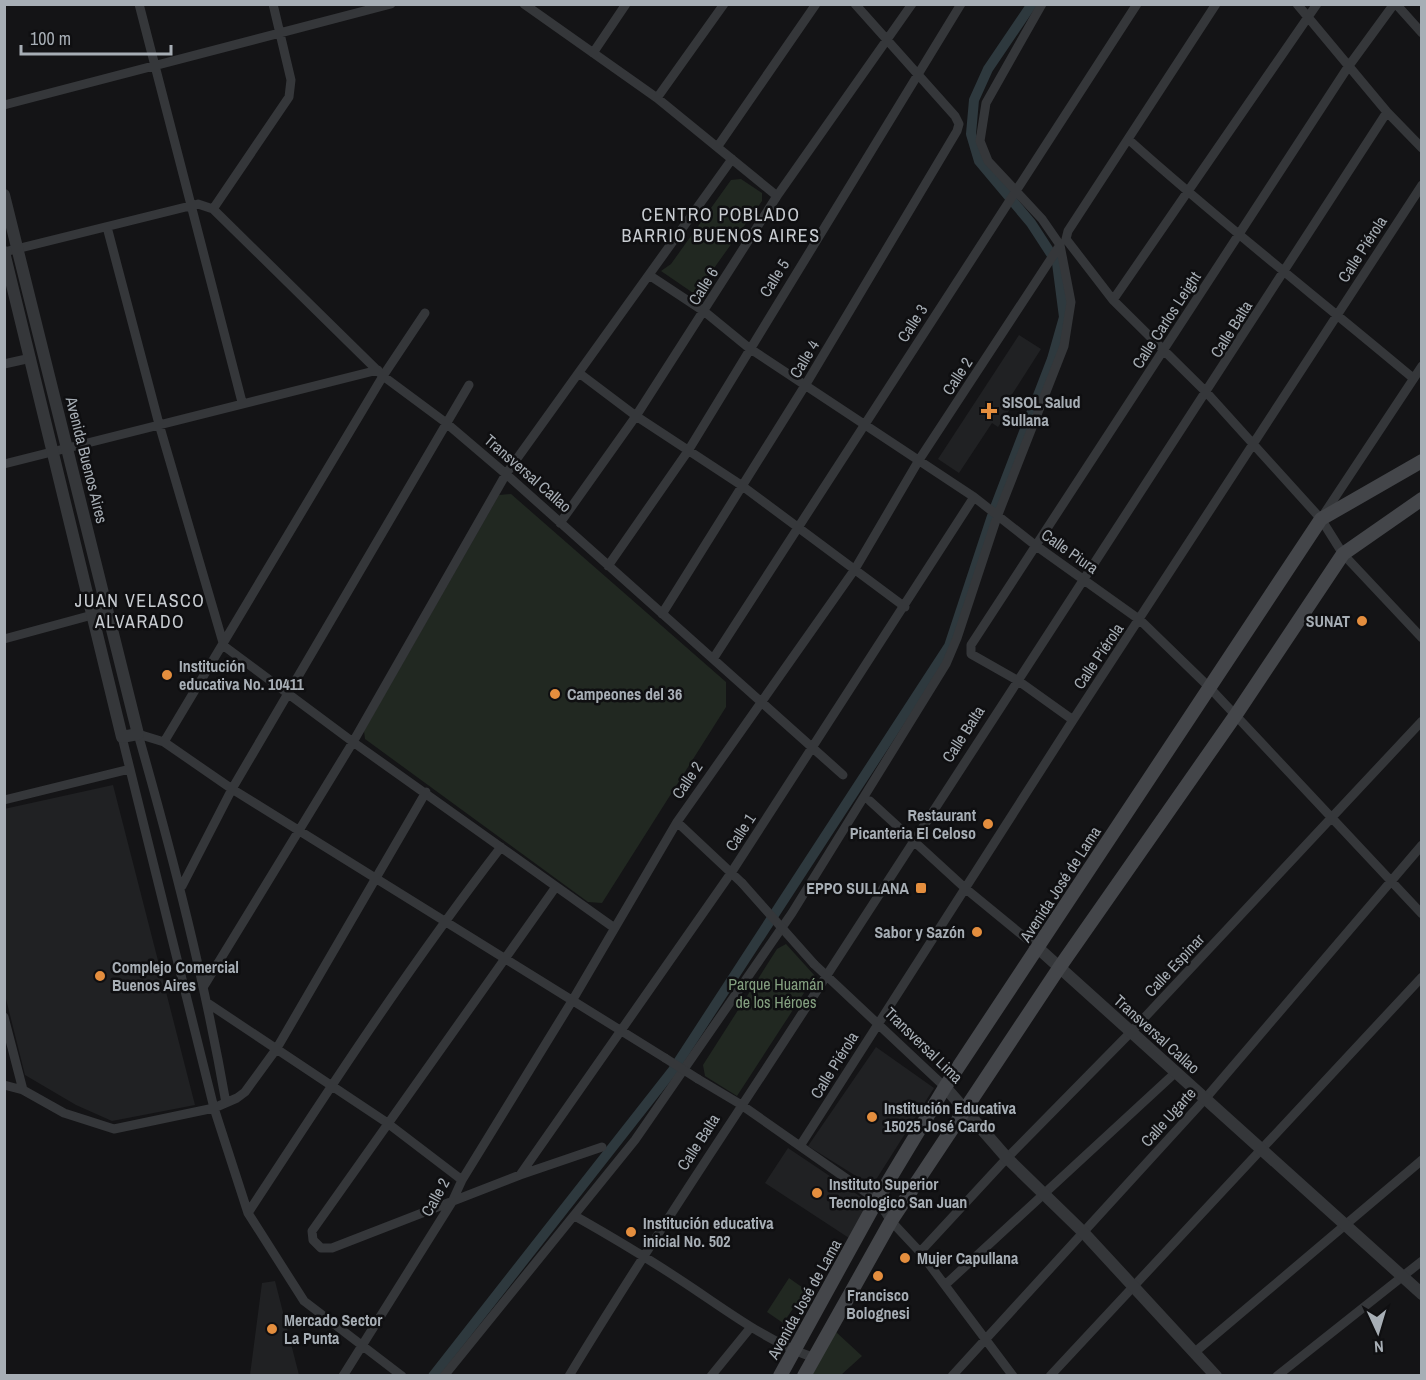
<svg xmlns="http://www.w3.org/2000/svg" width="1426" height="1380" viewBox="0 0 1426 1380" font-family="'Archivo Narrow',sans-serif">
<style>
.built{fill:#202123}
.green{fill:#212821}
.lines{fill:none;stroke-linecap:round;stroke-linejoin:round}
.canal{stroke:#2e393e;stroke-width:10}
.minor{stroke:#35373a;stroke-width:9}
.tertiary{stroke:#35373a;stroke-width:12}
.secondary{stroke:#44464a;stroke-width:14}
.minor-bridge{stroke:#35373a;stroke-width:9}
.poi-dot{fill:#e48e3e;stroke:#0f0f11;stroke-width:2}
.labels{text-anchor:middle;stroke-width:5;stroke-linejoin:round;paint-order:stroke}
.street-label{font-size:16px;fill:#a7aeb5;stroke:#0f0f11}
.poi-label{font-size:16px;font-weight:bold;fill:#a7aeb5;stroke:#0f0f11;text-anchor:start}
.park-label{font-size:16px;fill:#839f7f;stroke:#0f0f11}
.neighbourhood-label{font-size:18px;letter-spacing:1.5px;fill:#c8ccd1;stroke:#0f0f11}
</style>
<rect width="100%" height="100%" fill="#141416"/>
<!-- built -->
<path class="built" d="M 1019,335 L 1041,349 L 1011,396 L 1016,400 L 998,427 L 992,423 L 959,473 L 938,459 Z
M 113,785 L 195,1105 L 112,1121 L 76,1105 L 25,1075 L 5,995 L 4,809 Z
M 876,1047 L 934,1088 L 872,1186 L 808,1146 Z
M 788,1148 L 870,1203 L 849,1238 L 765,1183 Z
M 275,1281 L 299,1375 L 250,1375 L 262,1283 Z"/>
<!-- green -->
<path class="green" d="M 741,179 L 762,193 L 762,201 L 702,285 L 699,297 L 661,271 L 671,264 L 731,180 Z
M 511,494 L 726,682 L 726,707 L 602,903 L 588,902 L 365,739 L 364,731 L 499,495 Z
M 786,944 L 815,976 L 737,1096 L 705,1076 L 703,1065 L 777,949 Z
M 789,1278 L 806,1290 L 783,1323 L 767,1312 Z
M 836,1332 L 862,1356 L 841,1375 L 806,1376 Z"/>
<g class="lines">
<!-- canal -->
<path class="canal" d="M 994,510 L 1052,359 L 1064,317 L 1057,263 L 1031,223 L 979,161 L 971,134 L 974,100 L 988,69 L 1032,4
M 433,1376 L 673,1070 L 949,646 L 992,516"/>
<!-- minor -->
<path class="minor" d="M 139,4 L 242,402
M 524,4 L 657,98 L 777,196
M 1216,4 L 1068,231 L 1066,239 L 1113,300 L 1207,393 L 1321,519 L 1343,554 L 1422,638
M 1297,4 L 1387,112 L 1422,148
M 1396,4 L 1422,33
M 593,53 L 626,4
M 657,98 L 724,4
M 4,105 L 391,4
M 1128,139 C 1220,222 1318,298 1413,378
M 718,146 L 816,4
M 213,209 L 289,97 L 291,80 L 273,4
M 107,227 L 159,424 L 224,646 L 353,742 L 613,927
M 4,252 L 198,204 L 213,209 L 383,376 L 445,422 L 506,474 L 843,775
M 649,275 L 705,312 L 749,348 L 974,497 L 1035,545 L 1140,620 L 1209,687 L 1422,914
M 1113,300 L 1317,4
M 4,364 L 31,358
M 579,373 L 636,416 L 741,485 L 905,607
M 4,464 L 378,370
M 1322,517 L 1422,366
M 560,523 L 636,416 L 777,196 L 912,4
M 608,566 L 688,451 L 961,4
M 662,614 L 806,384 L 957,131 L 959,124 L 955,116 L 855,4
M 4,639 L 107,611
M 713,659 L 1137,4
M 1073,720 L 1017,680 L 971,654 L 971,645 L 1348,67 L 1394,4
M 138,734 L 164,742 L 232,789 L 665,1058
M 138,734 C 173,857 204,977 226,1103
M 122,737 L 214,1108 L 248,1213 L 304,1301 L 402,1376
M 164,742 L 383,376 L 425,313
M 4,800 L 130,769
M 870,801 L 966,889 L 1038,948
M 677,822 L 742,883
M 182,886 L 232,789 L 469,385
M 555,888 L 312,1231 L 313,1240 L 321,1248 L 332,1248 L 520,1175 L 602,1147
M 814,964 L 945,1087
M 204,986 L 353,742 L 506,474 L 732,159
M 209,1004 L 386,1122 L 462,1180
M 4,1017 L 23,1090
M 698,1079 L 740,1104 L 877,1200 L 891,1221 L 920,1252 L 1013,1376
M 4,1085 L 23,1090 L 64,1113 L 114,1129 L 214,1108 L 237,1098 L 245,1092 L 277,1048 L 426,792
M 800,1146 L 1073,720 L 1422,185
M 520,1175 L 731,873 L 974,497
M 248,1213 C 329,1089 410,965 501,847
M 575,1216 C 612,1237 649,1259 685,1283 C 726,1310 767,1342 815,1358
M 920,1252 L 1007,1158 L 1131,1032 L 1422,721
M 945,1285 L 1175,1073
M 1195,1352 L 1422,1160
M 343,1376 L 452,1202 L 462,1180 L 572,1001 L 677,822 L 855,569 L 919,460 L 1060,245
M 444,1376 L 635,1140 L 792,913 L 946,664 L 957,638 L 997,517 L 1064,346 L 1071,302 L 1060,245 L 1042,219 L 988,161 L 980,141 L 986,103 L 1042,4
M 569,1376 C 651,1240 741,1109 827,975 C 1012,686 1202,401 1387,112
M 711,1376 L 751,1327
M 952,1376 L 1205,1099 L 1422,845
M 1050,1376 L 1422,977
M 1277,1376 L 1422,1261"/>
<!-- tertiary -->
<path class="tertiary" d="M 4,195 L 138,734 L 122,737 L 4,252
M 1038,948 L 1422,1294
M 945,1087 L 1007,1158 L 1084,1233 L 1216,1376"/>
<!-- secondary -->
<path class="secondary" d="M 780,1376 L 877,1200 L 945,1087 L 1321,519 L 1422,461
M 804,1376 L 891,1221 L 1059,968 L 1235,716 L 1343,554 L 1422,499"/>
<!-- minor-bridge -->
<path class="minor-bridge" d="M 742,883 L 814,964
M 665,1058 L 698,1079"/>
</g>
<!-- markers -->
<g class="poi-dot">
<path d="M986 402h6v6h6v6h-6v6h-6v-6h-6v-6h6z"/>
<circle cx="1362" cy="621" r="6"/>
<circle cx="167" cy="675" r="6"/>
<circle cx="555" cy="694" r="6"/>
<circle cx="988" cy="824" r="6"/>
<rect x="915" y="882" width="12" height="12" rx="3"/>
<circle cx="977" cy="932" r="6"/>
<circle cx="100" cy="976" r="6"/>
<circle cx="872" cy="1117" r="6"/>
<circle cx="817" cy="1193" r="6"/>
<circle cx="631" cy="1232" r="6"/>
<circle cx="905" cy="1258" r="6"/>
<circle cx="878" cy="1276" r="6"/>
<circle cx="272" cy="1329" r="6"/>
</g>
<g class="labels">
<!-- street labels -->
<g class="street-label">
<text transform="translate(1362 249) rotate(-57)" y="6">Calle Piérola</text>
<text transform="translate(774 278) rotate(-58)" y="6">Calle 5</text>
<text transform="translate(703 286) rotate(-58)" y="6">Calle 6</text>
<text transform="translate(1166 320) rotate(-57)" y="6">Calle Carlos Leight</text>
<text transform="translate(912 323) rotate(-57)" y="6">Calle 3</text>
<text transform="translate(1231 329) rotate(-58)" y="6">Calle Balta</text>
<text transform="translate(804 359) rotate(-59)" y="6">Calle 4</text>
<text transform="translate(957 376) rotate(-57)" y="6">Calle 2</text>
<text transform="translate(87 460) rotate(76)" y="6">Avenida Buenos Aires</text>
<text transform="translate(528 473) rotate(41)" y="6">Transversal Callao</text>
<text transform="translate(1070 551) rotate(35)" y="6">Calle Piura</text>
<text transform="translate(1098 656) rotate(-56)" y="6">Calle Piérola</text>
<text transform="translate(963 734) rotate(-57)" y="6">Calle Balta</text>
<text transform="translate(687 780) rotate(-56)" y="6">Calle 2</text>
<text transform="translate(740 832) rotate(-57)" y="6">Calle 1</text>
<text transform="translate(1060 884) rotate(-57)" y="6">Avenida José de Lama</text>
<text transform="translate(1174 965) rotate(-47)" y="6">Calle Espinar</text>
<text transform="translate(1157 1034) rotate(42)" y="6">Transversal Callao</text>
<text transform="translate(924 1045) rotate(44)" y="6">Transversal Lima</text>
<text transform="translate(834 1065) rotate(-58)" y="6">Calle Piérola</text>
<text transform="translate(1168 1117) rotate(-48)" y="6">Calle Ugarte</text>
<text transform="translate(698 1142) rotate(-57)" y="6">Calle Balta</text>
<text transform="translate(435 1197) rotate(-61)" y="6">Calle 2</text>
<text transform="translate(804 1299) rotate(-61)" y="6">Avenida José de Lama</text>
</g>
<!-- poi labels -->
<g class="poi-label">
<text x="1002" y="408">SISOL Salud<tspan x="1002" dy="18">Sullana</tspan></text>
<text x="1350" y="627" text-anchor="end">SUNAT</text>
<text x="179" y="672">Institución<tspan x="179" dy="18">educativa No. 10411</tspan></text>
<text x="567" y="700">Campeones del 36</text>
<text x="976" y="821" text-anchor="end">Restaurant<tspan x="976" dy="18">Picanteria El Celoso</tspan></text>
<text x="909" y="894" text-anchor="end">EPPO SULLANA</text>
<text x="965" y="938" text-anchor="end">Sabor y Sazón</text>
<text x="112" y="973">Complejo Comercial<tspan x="112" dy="18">Buenos Aires</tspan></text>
<text x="884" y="1114">Institución Educativa<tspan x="884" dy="18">15025 José Cardo</tspan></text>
<text x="829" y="1190">Instituto Superior<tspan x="829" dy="18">Tecnologico San Juan</tspan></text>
<text x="643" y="1229">Institución educativa<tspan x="643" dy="18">inicial No. 502</tspan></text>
<text x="917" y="1264">Mujer Capullana</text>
<text x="878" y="1301" text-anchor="middle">Francisco<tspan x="878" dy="18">Bolognesi</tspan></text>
<text x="284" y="1326">Mercado Sector<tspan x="284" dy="18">La Punta</tspan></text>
</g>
<!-- park labels -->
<g class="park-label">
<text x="776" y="990">Parque Huamán<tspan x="776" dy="18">de los Héroes</tspan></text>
</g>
<!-- neighbourhood labels -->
<g class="neighbourhood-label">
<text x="721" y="221">CENTRO POBLADO<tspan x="721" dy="21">BARRIO BUENOS AIRES</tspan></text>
<text x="140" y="607">JUAN VELASCO<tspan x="140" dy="21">ALVARADO</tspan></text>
</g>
</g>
<!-- border -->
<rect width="1426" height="1380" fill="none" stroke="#a7aeb5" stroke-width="12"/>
<!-- north arrow -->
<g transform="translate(1378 1332) rotate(176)" stroke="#0f0f11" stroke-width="4.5" paint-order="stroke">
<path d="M0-4.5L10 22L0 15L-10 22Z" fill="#a7aeb5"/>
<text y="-9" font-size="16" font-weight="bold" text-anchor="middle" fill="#a7aeb5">N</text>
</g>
<!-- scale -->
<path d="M21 45v9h150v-9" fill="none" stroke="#a7aeb5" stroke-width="3"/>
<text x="30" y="45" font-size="18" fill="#a7aeb5" stroke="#0f0f11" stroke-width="4.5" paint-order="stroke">100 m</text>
</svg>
